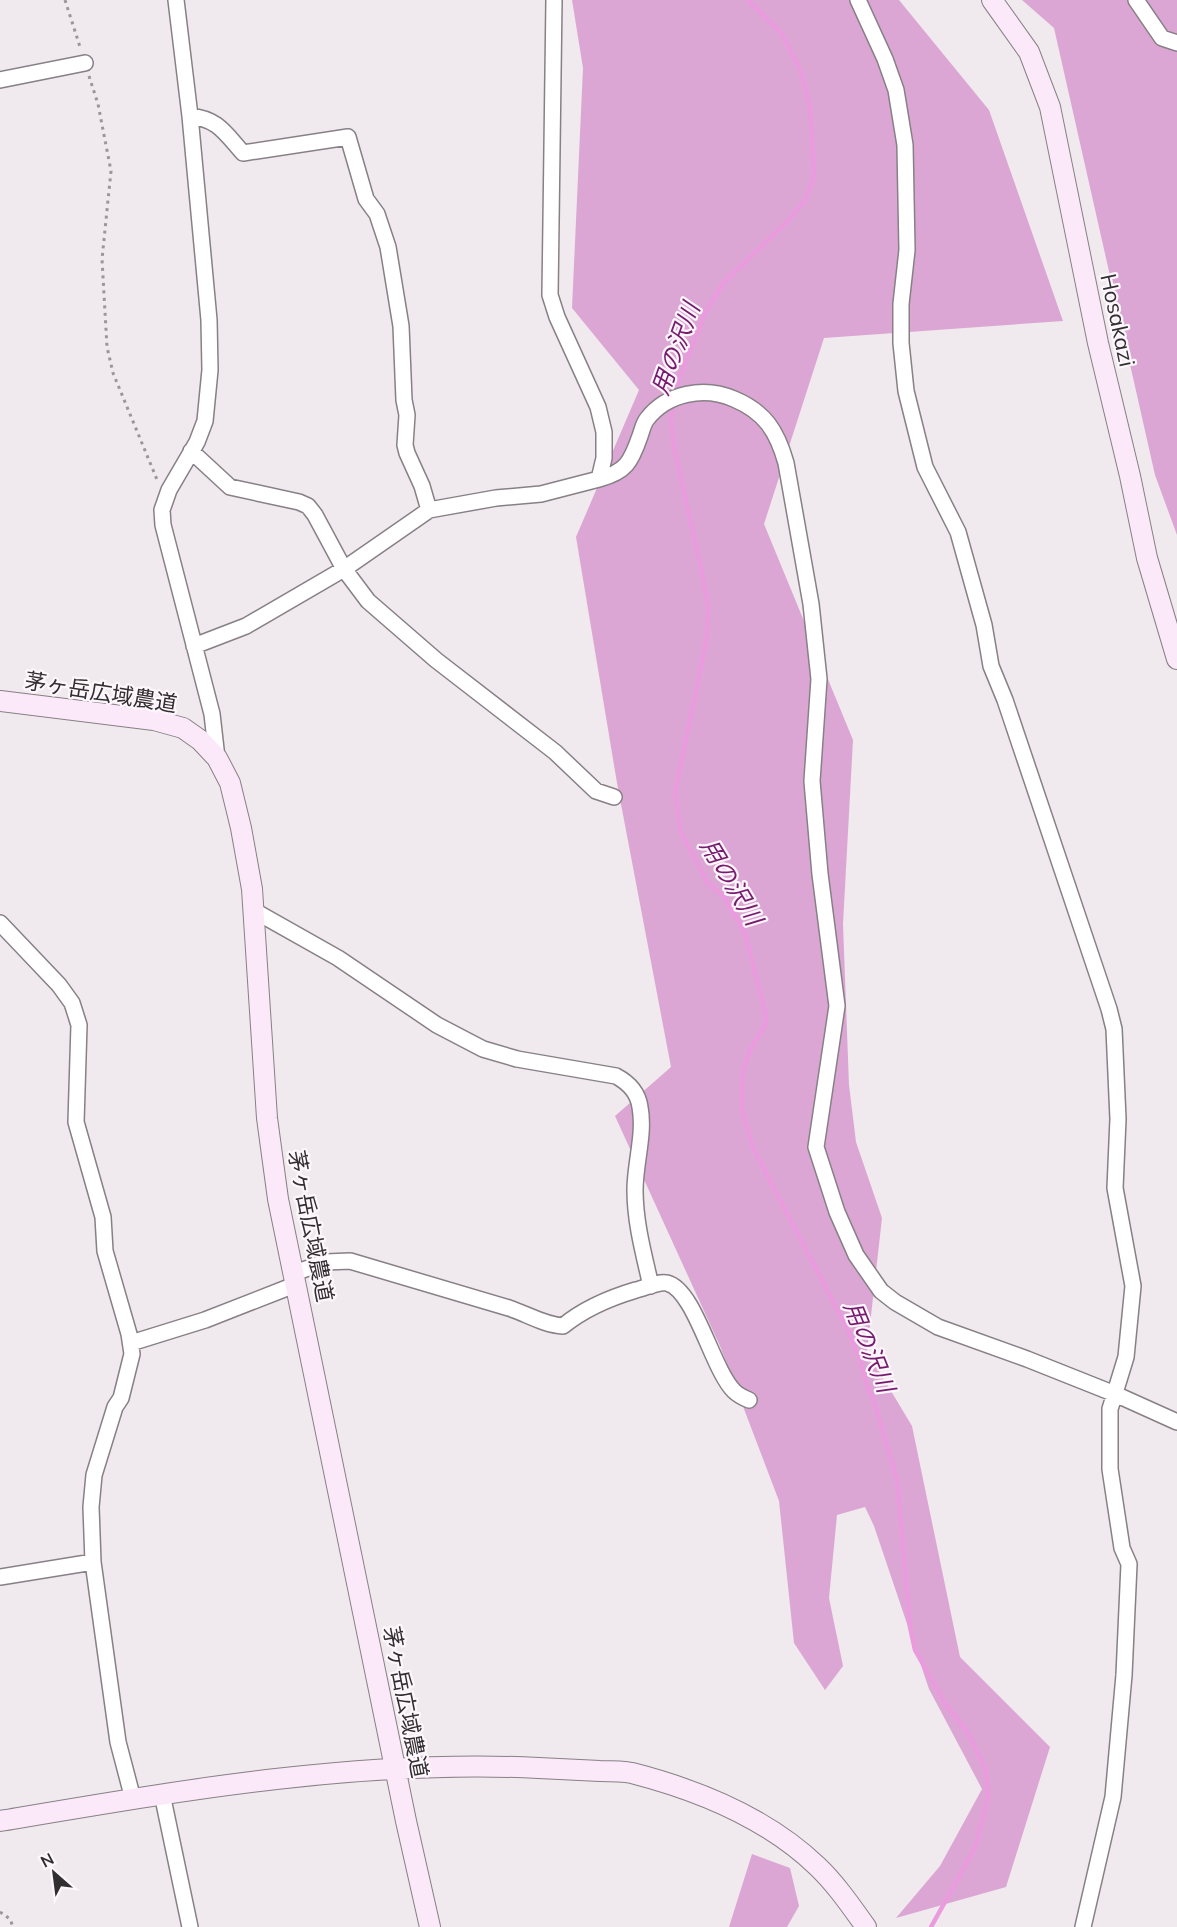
<svg xmlns="http://www.w3.org/2000/svg" width="1177" height="1927" viewBox="0 0 1177 1927" font-family="Mulish,'Noto Sans JP',sans-serif">
<style>
.green{fill:#dca6d4}
.lines{fill:none;stroke-linecap:round;stroke-linejoin:round}
.stream{stroke:#ea9bde;stroke-width:4.5}
.street-casing{stroke:#878086;stroke-width:18}
.secondary-casing{stroke:#878086;stroke-width:22}
.path{stroke:#9b9699;stroke-width:3;stroke-dasharray:3 4.5;stroke-linecap:butt}
.street{stroke:#fff;stroke-width:15}
.secondary{stroke:#fbe8f8;stroke-width:20}
.labels{text-anchor:middle;stroke-width:4.5;stroke-linejoin:round;paint-order:stroke}
.street-label{font-size:22px;fill:#322f31;stroke:#fdf6fc}
.water-label{font-size:24px;font-style:italic;fill:#771b6f;stroke:#fdf6fc}
</style>
<rect width="100%" height="100%" fill="#f0e9ee"/>
<!-- green -->
<path class="green" d="M 572,0 L 899,0 L 989,110 L 1063,321 L 824,338 L 764,524 L 853,740 L 843,924 L 849,1085 L 856,1142 L 882,1218 L 867,1351 L 912,1426 L 960,1657 L 1050,1747 L 1006,1887 L 896,1918 L 940,1866 L 982,1789 L 929,1689 L 874,1526 L 865,1507 L 837,1515 L 829,1598 L 843,1666 L 825,1690 L 794,1643 L 779,1501 L 720,1346 L 615,1116 L 671,1067 L 617,783 L 576,537 L 639,390 L 572,308 L 583,68 Z
M 1022,0 L 1177,0 L 1177,535 L 1155,475 L 1054,28 Z
M 752,1854 L 790,1868 L 799,1906 L 787,1927 L 729,1927 Z"/>
<g class="lines">
<!-- stream -->
<path class="stream" d="M 675,394 L 678,382 L 705,313 L 724,282 L 789,220 L 806,199 L 814,176 L 810,106 L 800,69 L 781,33 L 748,0
M 674,402 L 671,418 L 674,447 L 702,573 L 708,607 L 707,637 L 675,793 L 681,833 L 708,883 L 724,897 L 745,933 L 766,1016 L 765,1025 L 749,1052 L 742,1075 L 742,1110 L 753,1148 L 848,1330 L 859,1358 L 869,1391 L 874,1401 L 897,1480 L 910,1627 L 915,1650 L 946,1705 L 968,1733 L 986,1770 L 988,1797 L 975,1848 L 931,1927"/>
<!-- street casing -->
<g class="street-casing">
<path id="street" d="M 176,0 L 190,116 L 209,320 L 210,370 L 205,421 L 197,442 L 169,490 L 162,510 L 163,525 L 212,714 L 217,758
M 858,0 L 885,59 L 896,90 L 905,145 L 907,250 L 901,304 L 901,343 L 906,391 L 925,467 L 958,532 L 984,625 L 991,666 L 1005,700 L 1109,1009 L 1114,1029 L 1118,1119 L 1115,1188 L 1133,1286 L 1126,1357 L 1110,1409 L 1110,1469 L 1122,1548 L 1129,1564 L 1124,1675 L 1113,1797 L 1083,1927
M 1136,0 L 1162,38 L 1177,43
M 0,80 L 85,63
M 190,116 C 218,119 225,133 243,153 L 348,137 L 366,199 L 377,214 L 388,247 L 401,326 L 404,400 L 407,415 L 405,445 L 407,453 L 422,486 L 429,510
M 191,451 L 230,487 L 299,502 L 308,506 L 315,515 L 344,569 L 368,601 L 436,660 L 555,752 L 596,791 L 614,797
M 599,479 C 626,472 631,462 640,436 C 642,431 643,424 647,419 C 667,393 704,386 734,399 C 765,412 777,431 786,463 L 811,604 L 819,679 L 812,781 L 820,874 L 837,1006 L 816,1147 L 837,1212 L 856,1255 L 881,1291 L 895,1302 L 938,1327 L 1027,1359 L 1115,1394 L 1177,1422
M 194,646 L 246,626 L 344,569 L 429,510 L 496,498 L 541,494 L 599,479 L 604,458 L 604,432 L 598,407 L 557,317 L 550,295 L 554,0
M 253,910 L 338,958 L 437,1025 L 483,1049 L 517,1059 L 616,1076 C 629,1083 638,1092 640,1107 C 645,1134 635,1163 635,1190 C 635,1223 644,1255 651,1286
M 0,923 L 59,985 L 72,1003 L 79,1025 L 76,1122 L 103,1217 L 105,1251 L 129,1334 L 132,1354 L 121,1398 L 115,1407 L 94,1475 L 91,1507 L 93,1562 L 118,1742 L 133,1799
M 294,1273 L 326,1262 L 350,1261 L 509,1308 C 527,1314 544,1325 563,1326 C 585,1308 609,1298 636,1290 C 645,1288 659,1281 667,1283 C 695,1290 712,1369 734,1391 C 738,1395 744,1398 749,1400
M 131,1343 L 205,1320 L 297,1284
M 0,1577 L 93,1562
M 162,1794 L 190,1927"/>
</g>
<!-- secondary casing -->
<g class="secondary-casing">
<path id="secondary" d="M 992,0 L 1029,52 L 1050,107 L 1098,343 L 1130,476 L 1147,558 L 1177,659
M 0,701 L 154,720 L 183,728 L 200,740 L 217,758 L 230,783 L 241,828 L 252,889 L 267,1118 L 278,1199 L 406,1821 L 430,1927
M 0,1821 C 178,1791 359,1759 539,1768 C 559,1769 579,1770 600,1771 C 610,1771 622,1771 632,1773 C 698,1790 767,1818 817,1866 C 836,1884 851,1906 866,1927"/>
</g>
<!-- path -->
<path class="path" d="M 65,0 L 81,50
M 89,76 L 98,104 L 111,171 L 102,259 L 107,347 L 113,373 L 158,482
M 0,1912 L 10,1919 L 13,1927"/>
<!-- street -->
<use href="#street" class="street"/>
<!-- secondary -->
<use href="#secondary" class="secondary"/>
</g>
<g class="labels">
<!-- street labels -->
<g class="street-label">
<text transform="translate(1118 320) rotate(78)" y="8">Hosakazi</text>
<text transform="translate(101 692) rotate(9)" y="8">茅ヶ岳広域農道</text>
<text transform="translate(311 1226) rotate(79)" y="8">茅ヶ岳広域農道</text>
<text transform="translate(406 1702) rotate(79)" y="8">茅ヶ岳広域農道</text>
</g>
<!-- water labels -->
<g class="water-label">
<text transform="translate(676 349) rotate(-70)" y="8">用の沢川</text>
<text transform="translate(731 882) rotate(59)" y="8">用の沢川</text>
<text transform="translate(869 1347) rotate(68)" y="8">用の沢川</text>
</g>
</g>
<!-- north arrow -->
<g transform="translate(54 1873) rotate(332)" stroke="#fdf6fc" stroke-width="4.5" paint-order="stroke">
<path d="M0-4.5L10 22L0 15L-10 22Z" fill="#322f31"/>
<text y="-9" font-size="16" font-weight="bold" text-anchor="middle" fill="#322f31">N</text>
</g>
</svg>
